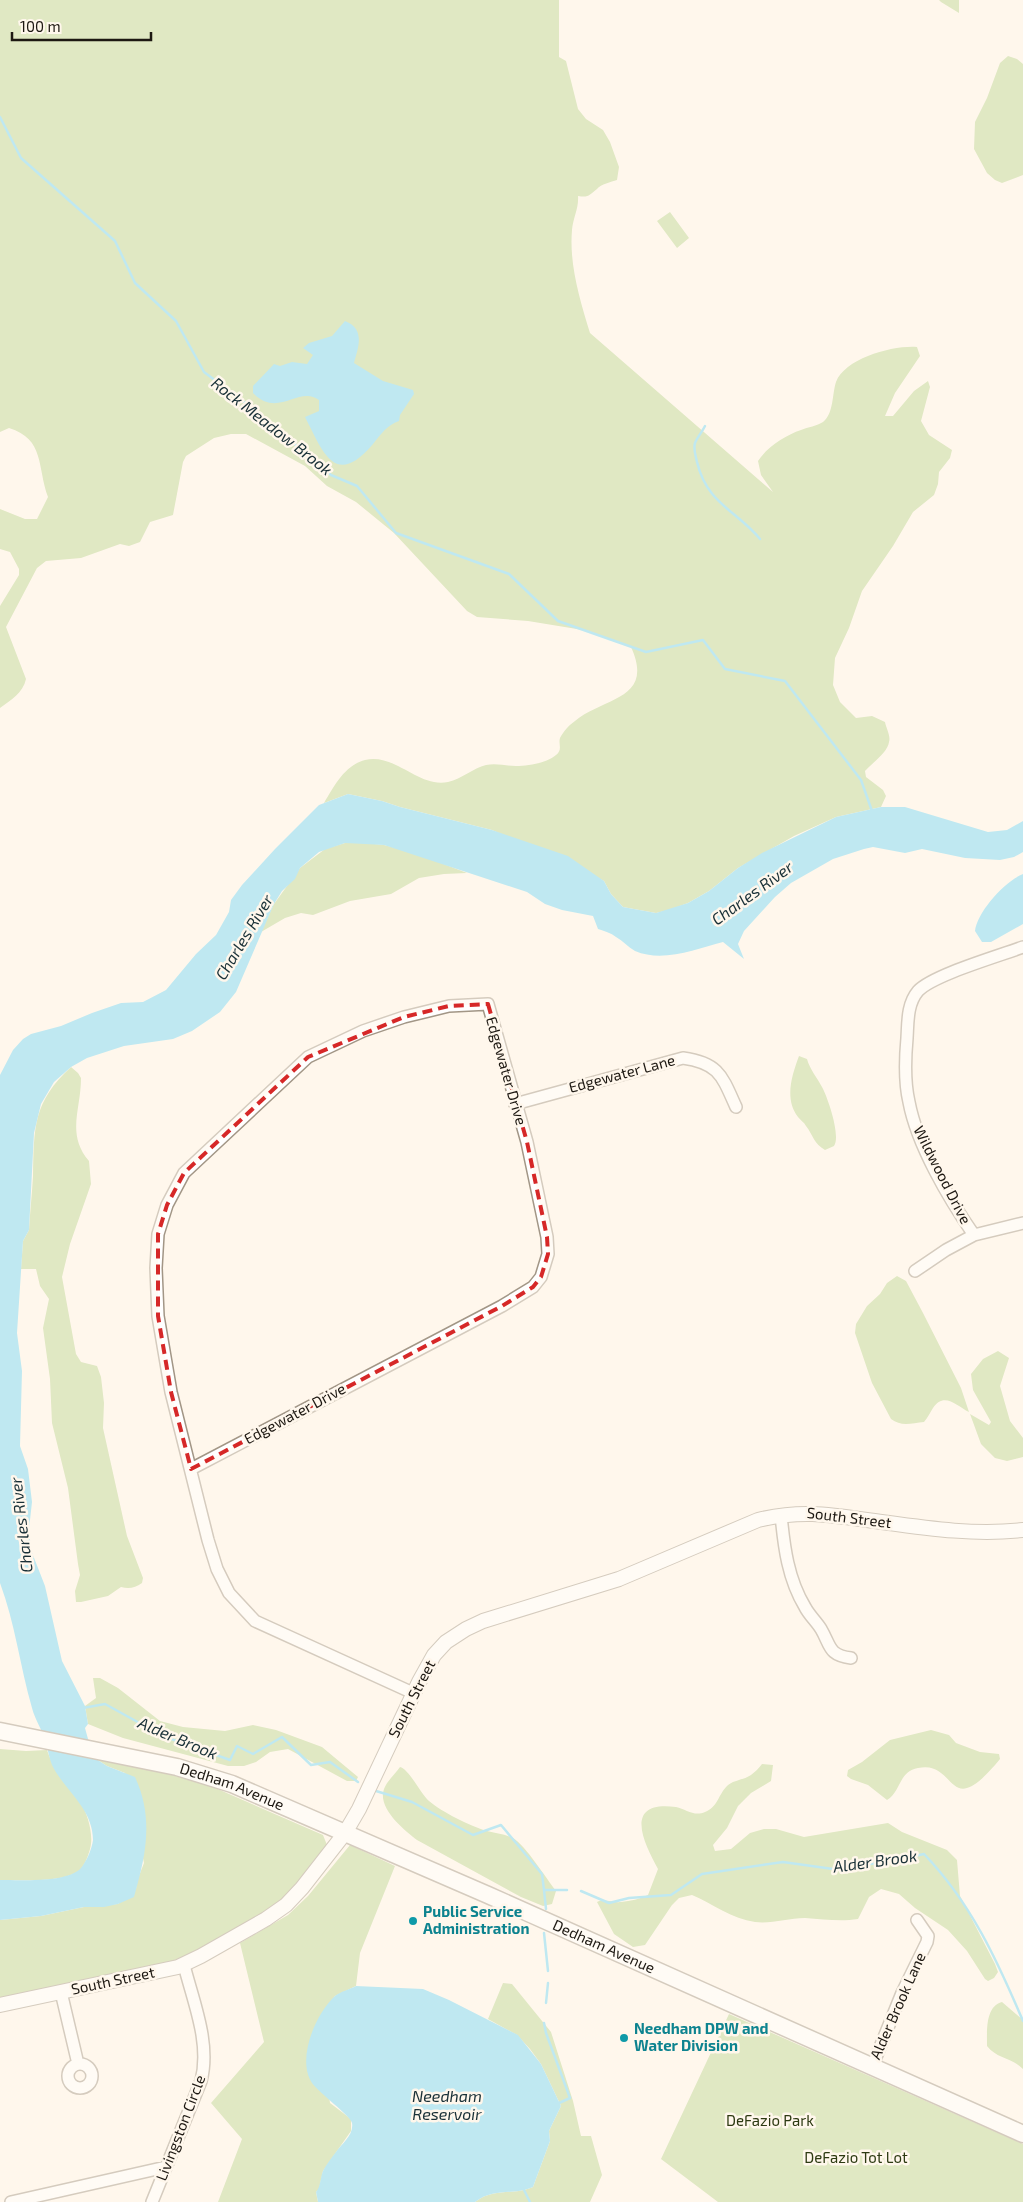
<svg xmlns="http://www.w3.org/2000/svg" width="1023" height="2202" viewBox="0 0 1023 2202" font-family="'Exo 2',sans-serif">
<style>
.green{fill:#bbd490}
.water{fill:#72d6f5}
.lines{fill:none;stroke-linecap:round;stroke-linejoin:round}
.stream{stroke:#72d6f5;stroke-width:2.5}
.minor-casing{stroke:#a29686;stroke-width:14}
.tertiary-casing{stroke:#a29686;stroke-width:16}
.primary-casing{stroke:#a29686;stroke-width:19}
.minor{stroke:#fff;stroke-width:11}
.tertiary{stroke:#fff;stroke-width:14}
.primary{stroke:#fff;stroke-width:16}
.marked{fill:none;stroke:#d62828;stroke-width:4;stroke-dasharray:10 6;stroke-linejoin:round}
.culture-dot{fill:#0f9aa8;stroke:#fff7ec;stroke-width:2}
.labels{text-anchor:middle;stroke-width:5;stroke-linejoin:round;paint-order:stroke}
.street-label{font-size:15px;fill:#1d1812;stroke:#fff7ec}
.culture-label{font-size:15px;font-weight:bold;fill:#0d838f;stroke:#fff7ec;text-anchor:start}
.park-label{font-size:15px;fill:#2d3a12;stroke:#fff7ec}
.water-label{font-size:16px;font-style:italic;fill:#193037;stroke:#fff7ec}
</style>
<rect width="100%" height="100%" fill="#fff7ec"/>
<!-- green -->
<path class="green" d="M 0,0 L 559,0 L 559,57 L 566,61 L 578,109 L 586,119 L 603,130 L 610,142 L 619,167 L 617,180 C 611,182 601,184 597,189 C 589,195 589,198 578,196 C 579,208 573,218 572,230 C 569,265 580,300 590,333 L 773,492 L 761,475 L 758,461 C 767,447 786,435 801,430 C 808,427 817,426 823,422 C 834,413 832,394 836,382 C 845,358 894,345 917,347 L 920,356 L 895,393 L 885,416 L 893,416 L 914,391 L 928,381 L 930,387 L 921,421 L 929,435 L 952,450 L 950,458 L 939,472 L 938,484 L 934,495 L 913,512 L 893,546 L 862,591 L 849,628 L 835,658 L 833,685 L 840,702 L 856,718 L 872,716 L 885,722 C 886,728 891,736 889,742 C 888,752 872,763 865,771 L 866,777 L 883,790 L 886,796 L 881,807 L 836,817 L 794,836 L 738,868 L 709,891 L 688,903 L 669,910 L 656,913 L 623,907 L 611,894 L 604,881 L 593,875 L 492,830 L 400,807 L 382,801 L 348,794 L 324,803 C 334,786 345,765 365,760 C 396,753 418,788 448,782 C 462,779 473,768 486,765 C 497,763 506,766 516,766 C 528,766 547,763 556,755 C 563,750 558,744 560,738 C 563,732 569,725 575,721 C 604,697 655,700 631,647 L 589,631 L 528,621 L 477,617 L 467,611 L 394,533 L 356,502 L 327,486 L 305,466 L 246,434 L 231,434 L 214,438 L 186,456 L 183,462 L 173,515 L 150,522 L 140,542 L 129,546 L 120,544 L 81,558 L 46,561 L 37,568 L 6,627 L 26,679 C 23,693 11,700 0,708 L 0,606 L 19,575 L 19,569 L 10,552 L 0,549 L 0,509 L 25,519 L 37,519 L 48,497 C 37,467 45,439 9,428 L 0,432 Z
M 939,0 L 959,0 L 959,13 L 941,2 Z
M 1008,56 L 1017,59 L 1023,64 L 1023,175 L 1002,183 L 995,180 L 987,173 L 974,149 L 975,122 L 987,98 L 1000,63 Z
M 670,212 L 689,238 L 677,248 L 657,221 Z
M 356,842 L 384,845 L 415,853 L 467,873 L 444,874 L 419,878 L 391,894 L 350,901 L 313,915 L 301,913 L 285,918 L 261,932 L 274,904 L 300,868 L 325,849 L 345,843 Z
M 799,1056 L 807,1059 C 810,1070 817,1077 822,1087 C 828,1098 841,1136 834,1146 L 825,1150 C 814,1144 813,1135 806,1126 C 804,1122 800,1120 798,1117 C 784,1099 792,1075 799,1056 Z
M 71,1067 L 78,1073 L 81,1078 C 81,1110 66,1134 89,1161 L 91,1184 L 70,1244 L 62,1277 L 76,1354 L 81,1362 L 97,1366 L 101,1377 L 104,1403 L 103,1428 L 127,1536 L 143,1578 L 142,1583 C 135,1588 129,1589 121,1587 L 108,1596 L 81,1602 L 76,1602 L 75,1591 L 80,1575 L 78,1564 L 68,1488 L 52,1423 L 50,1379 L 43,1328 L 49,1299 L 40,1286 L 36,1269 L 21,1269 L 23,1241 L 29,1230 C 30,1212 32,1194 33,1176 C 34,1127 33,1102 71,1067 Z
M 897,1276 L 906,1281 L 923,1313 L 961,1388 L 969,1412 C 957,1406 944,1391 933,1408 C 930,1413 928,1417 924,1422 C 912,1423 901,1427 891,1419 L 872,1383 L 855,1333 L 856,1324 L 867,1306 L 880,1294 L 887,1283 Z
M 998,1351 L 1009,1358 L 1000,1386 L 1010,1421 L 1023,1438 L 1023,1457 L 1007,1461 L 995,1458 L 981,1444 L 970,1414 L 989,1425 L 991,1422 L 973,1390 L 971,1374 L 983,1359 Z
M 93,1678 L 100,1678 L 118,1688 L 160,1721 L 183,1727 L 225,1731 L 253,1725 L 276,1730 L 322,1747 L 358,1777 L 356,1781 L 347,1781 L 288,1749 L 270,1752 L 256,1762 L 244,1766 L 228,1766 L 123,1738 L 88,1724 L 85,1706 L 96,1698 Z
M 931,1730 L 949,1735 L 956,1743 L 980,1752 L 999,1754 L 1000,1759 C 946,1825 958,1759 918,1768 C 898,1772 901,1792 887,1800 L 868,1785 L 851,1779 L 847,1776 L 848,1770 L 862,1762 L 890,1740 Z
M 0,1749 L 26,1751 L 47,1750 C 56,1777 67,1780 80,1801 C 88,1814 94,1836 90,1849 C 88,1856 85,1865 80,1870 C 65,1883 20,1880 0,1880 Z
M 93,1757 L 165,1773 L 213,1787 L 323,1835 L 327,1845 L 288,1894 L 249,1926 L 189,1955 L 166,1963 L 0,1998 L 0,1920 L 41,1916 L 84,1907 L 118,1904 L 136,1889 L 137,1881 L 144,1863 L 125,1773 L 107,1766 Z
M 762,1764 L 773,1765 L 771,1781 L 751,1793 L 738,1806 L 727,1828 L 713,1845 L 715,1851 L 731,1849 L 750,1833 L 764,1829 L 776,1829 L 804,1837 L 888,1823 L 902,1832 L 947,1850 L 957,1860 L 960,1896 L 995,1964 L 998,1972 L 994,1978 L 988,1981 L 985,1979 L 967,1951 L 948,1930 L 915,1908 L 899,1894 L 881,1889 L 869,1897 L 858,1919 C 840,1922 823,1919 805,1918 C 788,1918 772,1924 755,1922 C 732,1919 713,1904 692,1895 L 679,1898 L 672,1905 L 645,1945 L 633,1947 L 614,1934 L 597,1902 C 604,1898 613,1903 621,1902 C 631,1901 639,1899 648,1895 L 658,1869 C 644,1843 622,1800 676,1807 C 686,1809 694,1817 705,1812 C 718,1807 718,1795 727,1786 C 733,1780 744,1780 751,1775 C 755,1772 759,1768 762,1764 Z
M 400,1767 C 409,1769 420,1793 429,1801 C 442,1812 470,1826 487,1831 C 495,1833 505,1834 513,1838 C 526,1846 546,1878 556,1891 L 552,1904 L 543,1906 L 521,1897 L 417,1840 C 404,1830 377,1808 384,1789 C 387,1781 395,1774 400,1767 Z
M 350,1845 L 395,1866 L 360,1953 L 356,1986 L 335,1996 L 318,2020 L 330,2103 L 351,2119 L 351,2131 L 323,2171 L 319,2189 L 316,2192 L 318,2202 L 218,2202 L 242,2139 L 211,2103 L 264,2042 L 240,1943 L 288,1915 L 308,1896 Z
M 503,1983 L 512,1984 L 551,2032 L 573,2101 L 581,2136 L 591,2136 L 602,2175 L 590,2202 L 475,2202 C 495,2187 513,2196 533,2187 L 550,2141 L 549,2131 L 561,2106 L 541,2064 L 530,2049 L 517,2035 L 488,2019 Z
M 1002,2002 L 1023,2020 L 1023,2069 C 1011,2057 997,2059 987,2046 C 987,2033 985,2006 1002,2002 Z
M 729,2014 L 1023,2144 L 1023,2202 L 718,2202 L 661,2159 Z"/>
<!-- water -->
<path class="water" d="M 345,321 C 366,329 358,348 354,363 L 383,381 L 413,390 L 414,394 L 400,415 L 399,421 C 387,425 381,434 373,444 C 335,489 323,452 305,417 L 319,411 L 319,400 C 299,385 278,419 253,393 L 253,386 L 274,364 L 280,366 L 292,362 L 307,364 L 313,355 L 303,348 L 309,343 L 332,336 Z
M 348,794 L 382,801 L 400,807 L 492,830 L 568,856 L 604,881 L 611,894 L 623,907 L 656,913 L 688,903 L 709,891 L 738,868 L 762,853 L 836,817 L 881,807 L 905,807 L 988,832 L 1007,830 L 1023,821 L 1023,852 L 1014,857 L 1000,860 L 965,858 L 922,849 L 905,853 L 873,847 L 864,849 L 833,859 L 791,883 L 775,897 L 744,931 L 738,944 L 744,959 L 723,942 C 696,949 663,963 635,951 C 628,947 623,941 616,937 C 611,933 604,931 598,929 L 593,916 L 562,910 L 545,904 L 527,892 L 384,845 L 345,843 L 319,852 L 300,868 L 295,879 L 282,891 L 274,904 L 236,992 L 220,1012 L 192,1031 L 173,1039 L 124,1046 L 87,1058 L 71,1067 L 54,1082 L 41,1104 L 34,1133 L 29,1230 L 23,1241 L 17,1333 L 22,1371 L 20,1446 L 28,1469 L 32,1502 L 29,1529 L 31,1550 L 45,1586 L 62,1661 L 85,1706 L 88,1724 L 85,1728 L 93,1757 L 107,1766 L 135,1777 C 154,1818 146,1855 134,1897 L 118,1904 L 104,1907 L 84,1907 L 41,1916 L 0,1920 L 0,1880 C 19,1880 68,1883 81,1868 C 86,1862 92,1849 93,1840 C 93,1808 64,1790 52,1765 C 49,1758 48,1750 46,1743 C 43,1731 35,1720 32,1708 C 20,1666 15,1623 0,1583 L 0,1075 L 13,1050 L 23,1039 L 31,1034 L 61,1026 L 92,1013 L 121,1003 L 143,1002 L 166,990 L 196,954 L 216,935 L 229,912 L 231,900 L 242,885 L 275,849 L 319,805 Z
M 1023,874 L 1023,924 L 991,942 L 982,942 L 975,931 C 977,912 1005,881 1023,874 Z
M 356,1986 L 423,1989 L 449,2000 L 518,2035 L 541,2064 L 561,2106 L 549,2131 L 550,2141 L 533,2187 C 513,2196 495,2187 475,2202 L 318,2202 L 316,2192 C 321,2186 320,2178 323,2171 C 326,2165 332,2157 336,2152 C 342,2143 354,2135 352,2123 C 351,2116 319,2093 312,2083 C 296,2059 316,2013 335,1996 C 340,1992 350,1989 356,1986 Z"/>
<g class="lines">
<!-- stream -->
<path class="stream" d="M 0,117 L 21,158 L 115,241 L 135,283 L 176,321 L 204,372 L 252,408 L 331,475 L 357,486 L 396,533 L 509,574 L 558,621 L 646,652 L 703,640 L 725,669 L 785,681 L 861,780 L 872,811
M 705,426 C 702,432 697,438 695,443 C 693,449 696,457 697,462 C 707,504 736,510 760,539
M 83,1708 L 105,1704 L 163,1736 L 230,1760 L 237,1746 L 253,1754 L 282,1737 L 311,1765 L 330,1762 L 358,1782
M 376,1791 L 412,1802 L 473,1835 L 501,1825 L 542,1874 L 544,1890 L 567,1890
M 544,1890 L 546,1909
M 581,1891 L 609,1903 L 629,1898 L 671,1895 L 702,1874 L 783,1862 L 833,1869 L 892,1861 L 924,1854 C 971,1903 997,1960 1023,2021
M 544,1933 L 548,1971
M 546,2003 L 548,1983
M 544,2023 L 546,2033 L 570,2098 L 557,2104
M 523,2188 L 530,2202"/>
<!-- minor casing -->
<g class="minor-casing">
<path id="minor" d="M 515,1104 L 683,1058 C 719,1063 722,1076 736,1107
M 974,1235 C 949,1199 917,1145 909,1102 C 904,1081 905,1060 907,1038 C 908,1022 907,1004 918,991 C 933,975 999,956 1023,947
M 915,1271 L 946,1250 L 974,1235 L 1023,1223
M 191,1469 L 502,1306 L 533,1287 L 541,1277 L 548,1254 L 547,1237 L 527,1142 L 488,1004 L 449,1006 L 404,1017 L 363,1031 L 308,1057 L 184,1173 L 167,1205 L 158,1234 L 156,1268 L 158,1316 L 171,1392 L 208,1540 L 217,1569 L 229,1593 L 255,1621 L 413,1693
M 781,1515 C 784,1547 788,1579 805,1607 C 809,1615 816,1621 821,1629 C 831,1646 828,1655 851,1658
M 61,1992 L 78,2064
M68 2076a12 12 0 1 1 24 0a12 12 0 1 1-24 0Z
M 872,2067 L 902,1993 L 927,1942 L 928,1936 L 917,1920
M 11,2202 L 166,2167
M 152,2202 L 201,2081 C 211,2043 193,2001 184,1965"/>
</g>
<!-- tertiary casing -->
<g class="tertiary-casing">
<path id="tertiary" d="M 0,2005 L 178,1967 L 201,1956 L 266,1919 L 286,1905 L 302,1888 L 345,1833 L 359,1809 L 419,1682 L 434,1655 L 446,1642 L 466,1629 L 483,1621 L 619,1579 L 758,1520 C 799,1510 826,1514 867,1520 C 919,1527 971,1536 1023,1530"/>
</g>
<!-- primary casing -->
<g class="primary-casing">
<g id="primary">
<path id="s1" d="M 0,1731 L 177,1767 L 232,1784 L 488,1895 L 1023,2134"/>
</g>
</g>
<!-- minor -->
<use href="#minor" class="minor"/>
<!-- tertiary -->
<use href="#tertiary" class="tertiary"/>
<!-- primary -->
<use href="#primary" class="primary"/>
</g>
<!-- marked area -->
<path d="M0 0H1023V2202H0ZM 488,1004 L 527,1142 L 547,1237 L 548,1254 L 541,1277 L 533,1287 L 502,1306 L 191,1469 L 171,1392 L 158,1316 L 158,1234 L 167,1205 L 184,1173 L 308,1057 L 404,1017 L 449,1006 Z" fill="#fff7ec" fill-opacity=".55" fill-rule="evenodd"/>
<path class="marked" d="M 488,1004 L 527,1142 L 547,1237 L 548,1254 L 541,1277 L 533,1287 L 502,1306 L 191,1469 L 171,1392 L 158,1316 L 158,1234 L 167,1205 L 184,1173 L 308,1057 L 404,1017 L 449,1006 Z"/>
<!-- markers -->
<g class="culture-dot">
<circle cx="413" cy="1921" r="5"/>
<circle cx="624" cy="2038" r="5"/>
</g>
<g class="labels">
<!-- street labels -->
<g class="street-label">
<text transform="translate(506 1071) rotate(74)" y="5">Edgewater Drive</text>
<text transform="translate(622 1074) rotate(-15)" y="5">Edgewater Lane</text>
<text transform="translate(942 1175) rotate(63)" y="5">Wildwood Drive</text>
<text transform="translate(295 1414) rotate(-28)" y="5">Edgewater Drive</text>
<text transform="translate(849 1518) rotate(7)" y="5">South Street</text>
<text transform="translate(412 1699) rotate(-63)" y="5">South Street</text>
<text dy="5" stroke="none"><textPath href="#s1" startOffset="239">Dedham Avenue</textPath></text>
<text dy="5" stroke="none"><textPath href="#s1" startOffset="644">Dedham Avenue</textPath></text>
<text transform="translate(113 1981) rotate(-12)" y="5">South Street</text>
<text transform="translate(898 2006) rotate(-66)" y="5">Alder Brook Lane</text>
<text transform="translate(181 2128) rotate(-69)" y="5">Livingston Circle</text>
</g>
<!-- culture labels -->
<g class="culture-label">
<text x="423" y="1917">Public Service<tspan x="423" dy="17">Administration</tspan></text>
<text x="634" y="2034">Needham DPW and<tspan x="634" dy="17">Water Division</tspan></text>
</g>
<!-- park labels -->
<g class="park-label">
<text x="770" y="2126">DeFazio Park</text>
<text x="856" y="2163">DeFazio Tot Lot</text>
</g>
<!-- water labels -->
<g class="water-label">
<text transform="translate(272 426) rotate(38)" y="6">Rock Meadow Brook</text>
<text transform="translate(752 893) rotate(-36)" y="6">Charles River</text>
<text transform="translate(244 937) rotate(-59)" y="6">Charles River</text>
<text transform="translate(21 1525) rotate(-97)" y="6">Charles River</text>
<text transform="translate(178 1738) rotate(23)" y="6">Alder Brook</text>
<text transform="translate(875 1861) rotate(-8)" y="6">Alder Brook</text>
<text x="447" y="2102">Needham<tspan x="447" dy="18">Reservoir</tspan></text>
</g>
</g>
<!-- scale -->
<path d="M12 32v8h139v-8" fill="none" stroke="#1d1812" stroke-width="2.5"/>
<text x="20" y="32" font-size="15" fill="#1d1812" stroke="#fff7ec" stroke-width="4" paint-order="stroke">100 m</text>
</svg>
